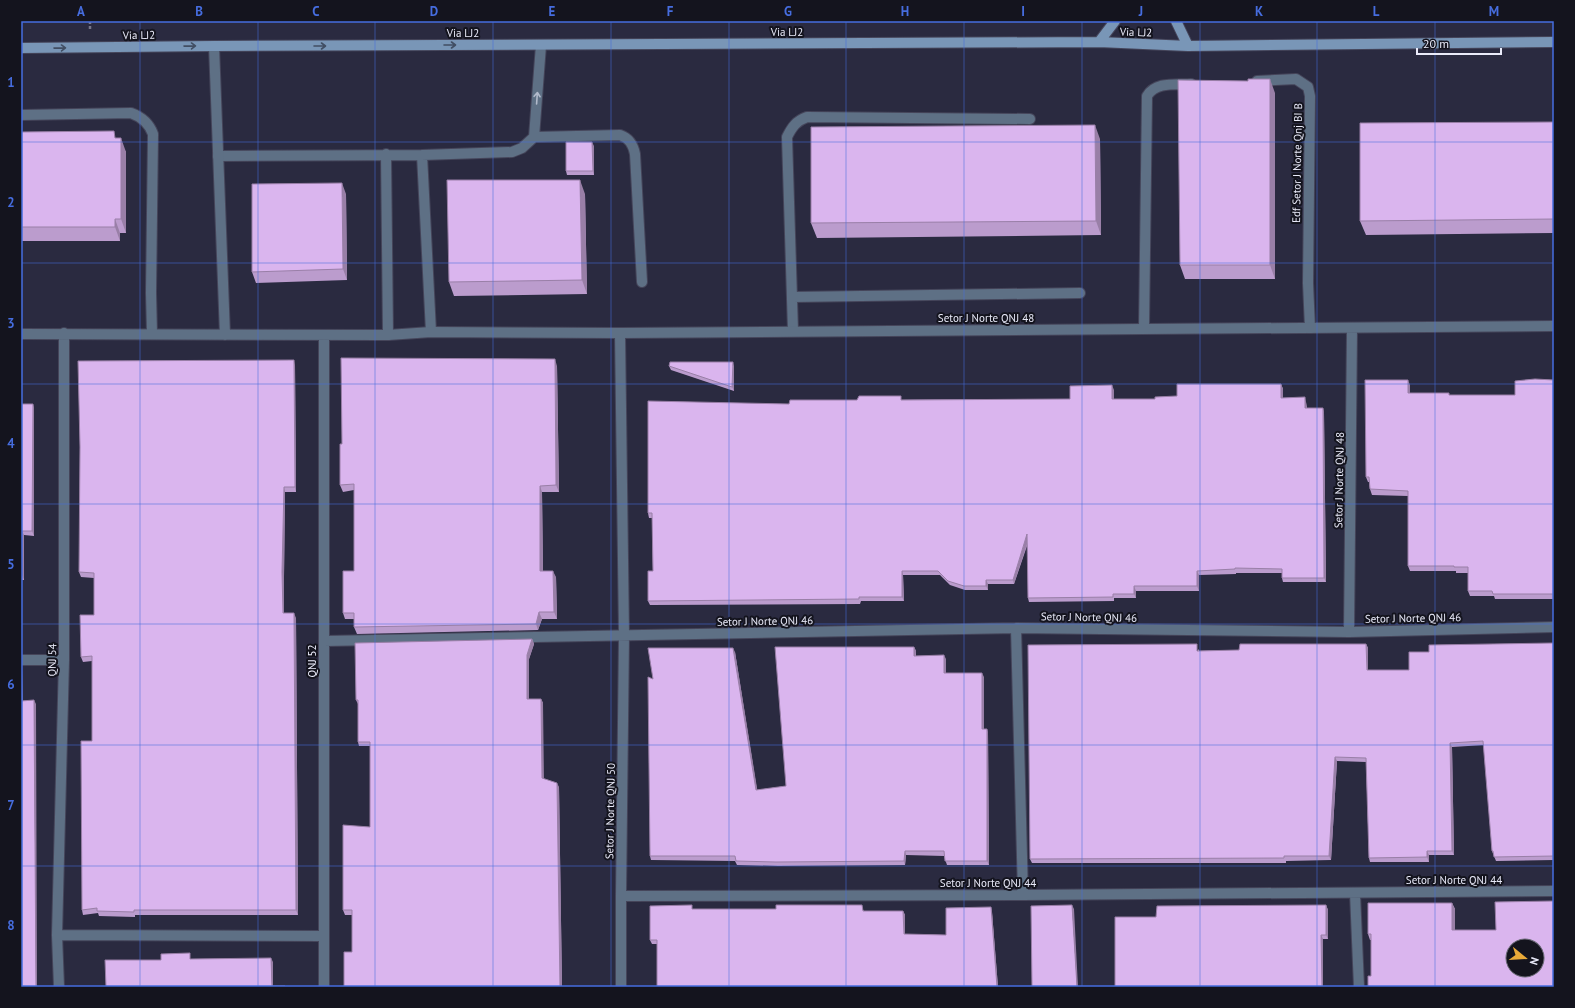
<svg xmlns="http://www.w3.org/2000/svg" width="1575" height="1008" viewBox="0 0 1575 1008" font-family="'PT Sans',sans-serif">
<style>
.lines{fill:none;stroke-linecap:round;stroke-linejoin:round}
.lane-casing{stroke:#45455a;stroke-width:12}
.street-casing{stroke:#45455a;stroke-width:12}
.secondary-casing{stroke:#45455a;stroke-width:12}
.path{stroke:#77778a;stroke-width:2.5;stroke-dasharray:3 2;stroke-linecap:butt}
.lane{stroke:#5e7085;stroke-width:10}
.street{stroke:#5e7085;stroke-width:10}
.secondary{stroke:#7996b7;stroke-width:10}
.wall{fill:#bb9ccd}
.shaded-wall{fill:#997fa7}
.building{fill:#dab5ee;stroke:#997fa7;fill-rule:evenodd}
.oneway{stroke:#414e63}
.oneway2{stroke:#b2bacb}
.grid{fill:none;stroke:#466ddf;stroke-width:1;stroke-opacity:0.55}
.labels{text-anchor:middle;stroke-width:4;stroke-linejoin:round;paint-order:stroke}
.street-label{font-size:11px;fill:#eaebfa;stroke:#14141e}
.neatline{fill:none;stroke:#466ddf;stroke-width:1.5}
.grid-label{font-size:13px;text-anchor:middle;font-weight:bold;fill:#466ddf}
</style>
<rect width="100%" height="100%" fill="#2a2a40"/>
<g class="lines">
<!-- lane casing -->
<g class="lane-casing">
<path id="lane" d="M 1257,81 L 1296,79 L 1308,87 L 1310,96 L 1308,283 L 1310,328
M 21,115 L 131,113 C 142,117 149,123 153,134 L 151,293 L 152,334
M 534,137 L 541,45
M 386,154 L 388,335
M 422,155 L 431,332
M 218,156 L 422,155 L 512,152 L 522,148 L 534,137 L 620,135 C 629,138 633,144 635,154 L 642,282
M 792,297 L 1080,293
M 1144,329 L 1147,96 C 1156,81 1176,85 1191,84
M 793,331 L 787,137 C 792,127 796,121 807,117 L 1030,119"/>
</g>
<!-- street casing -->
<g class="street-casing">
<path id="street" d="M 214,46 L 225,335
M 620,333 L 624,635 L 621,896 L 621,987
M 21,334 L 388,335 L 431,332 L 620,333 L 1554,326
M 1016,628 L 1023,895
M 1349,632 L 1352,328
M 324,641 L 1016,628 L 1349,632 L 1554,627
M 21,660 L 64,660
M 1355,893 L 1359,987
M 621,896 L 1023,895 L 1554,891
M 57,935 L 323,936
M 59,987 L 57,935 L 64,660 L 64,333
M 324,987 L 324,335"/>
</g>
<!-- secondary casing -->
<g class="secondary-casing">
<path id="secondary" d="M 1176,21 L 1188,46
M 1099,42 L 1115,21
M 21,48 L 214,46 L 1099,42 L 1188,46 L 1554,42"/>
</g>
<!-- path -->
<path class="path" d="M 90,29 L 90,21"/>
<!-- lane -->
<use href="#lane" class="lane"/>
<!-- street -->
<use href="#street" class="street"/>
<!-- secondary -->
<use href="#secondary" class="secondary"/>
</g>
<!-- wall -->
<path class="wall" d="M 1275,93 L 1275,279 L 1185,279 L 1180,265 Z
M 1554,122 L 1554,233 L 1366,235 L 1360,221 Z
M 21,132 L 117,138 L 126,152 L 126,233 L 120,233 L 120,241 L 21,241 Z
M 1100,139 L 1101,235 L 817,238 L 811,223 Z
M 594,146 L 594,175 L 567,175 L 566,171 Z
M 346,194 L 347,280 L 256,283 L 252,272 Z
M 585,194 L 587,294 L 454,296 L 449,282 Z
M 295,365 L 296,492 L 285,492 L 284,577 L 284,613 L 296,618 L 298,915 L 135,915 L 135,917 L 99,916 L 98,913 L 83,915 L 82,910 L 92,741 L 92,661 L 83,662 L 81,657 L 94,615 L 94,578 L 81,577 L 79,572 Z
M 557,366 L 559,492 L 542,492 L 543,571 L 556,577 L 557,619 L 542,619 L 538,630 L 357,634 L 354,627 L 354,619 L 345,619 L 343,613 L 354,571 L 354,490 L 343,492 L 340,485 L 342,444 Z
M 669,366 L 734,366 L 734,391 L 671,370 Z
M 1554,380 L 1554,599 L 1495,599 L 1494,596 L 1470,596 L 1468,591 L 1468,573 L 1456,573 L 1456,571 L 1410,571 L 1408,566 L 1408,496 L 1372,495 L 1370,489 L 1369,482 L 1368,482 L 1366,477 L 1410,385 L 1410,393 L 1450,395 L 1515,395 Z
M 1281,384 L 1283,389 L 1283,398 L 1306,402 L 1307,408 L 1323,408 L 1324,413 L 1326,582 L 1283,582 L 1282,578 L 1282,573 L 1236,573 L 1236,574 L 1199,575 L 1199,591 L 1136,591 L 1136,598 L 1114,598 L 1114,601 L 1029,602 L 1028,598 L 1028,543 L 1014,584 L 988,584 L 988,590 L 965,590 L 950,585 L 940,575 L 903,575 L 904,601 L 861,601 L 860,604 L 650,605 L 648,601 L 653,571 L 652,518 L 649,518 L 648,513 L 789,404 L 857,400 L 1070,399 L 1114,390 L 1114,399 L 1155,399 Z
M 21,404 L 33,404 L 34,409 L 34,536 L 24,535 L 24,580 L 21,580 Z
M 532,639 L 534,644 L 529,659 L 529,699 L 541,699 L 543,703 L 543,779 L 559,787 L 562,987 L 344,987 L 352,952 L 352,915 L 345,915 L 343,910 L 370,827 L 370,746 L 359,746 L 358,742 L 358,704 L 356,700 Z
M 1554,643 L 1554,860 L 1496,861 L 1492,851 L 1484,745 L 1452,747 L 1454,855 L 1429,855 L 1429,862 L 1370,862 L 1369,858 L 1366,762 L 1337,761 L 1331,860 L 1286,861 L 1286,863 L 1032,863 L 1030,859 L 1199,649 L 1199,651 L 1239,650 L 1366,644 L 1368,648 L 1368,670 L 1409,670 L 1429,652 Z
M 914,647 L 916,651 L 916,656 L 946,659 L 946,673 L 984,677 L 984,729 L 987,729 L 988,733 L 989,865 L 947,865 L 944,856 L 906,855 L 905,865 L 778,866 L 737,865 L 735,861 L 651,860 L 650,856 L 653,679 L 735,652 L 757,790 L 786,786 Z
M 1452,903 L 1455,909 L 1455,930 L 1554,987 L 1371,976 L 1371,940 L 1370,940 L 1368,934 Z
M 1326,905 L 1328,910 L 1328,939 L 1323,939 L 1323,987 L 1115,987 L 1156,917 Z
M 991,907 L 992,912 L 998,987 L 657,987 L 657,944 L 652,944 L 650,940 L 693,909 L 863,910 L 864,911 L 903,911 L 905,915 L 905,934 L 946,935 Z"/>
<!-- shaded-wall -->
<path class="shaded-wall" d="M 1270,79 L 1275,93 L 1275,279 L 1270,265 Z
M 1095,125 L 1100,139 L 1101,235 L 1096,221 Z
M 121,138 L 126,152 L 126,233 L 121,219 Z
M 592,142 L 594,146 L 594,175 L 593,171 Z
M 580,180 L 585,194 L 587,294 L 582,280 Z
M 342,183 L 346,194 L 347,280 L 343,269 Z
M 115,219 L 120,233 L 120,241 L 115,227 Z
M 555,359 L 557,366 L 559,492 L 556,485 Z
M 294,360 L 295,365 L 296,492 L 295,487 Z
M 733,362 L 734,366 L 734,391 L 732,387 Z
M 1408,380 L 1410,385 L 1410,398 L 1408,393 Z
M 1281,384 L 1283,389 L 1283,402 L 1281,398 Z
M 1112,385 L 1114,390 L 1114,403 L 1112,399 Z
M 1305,397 L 1306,402 L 1307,413 L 1305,408 Z
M 33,404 L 34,409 L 34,536 L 32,531 Z
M 1323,408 L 1324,413 L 1326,582 L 1324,578 Z
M 540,486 L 542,492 L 543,577 L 540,571 Z
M 284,487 L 285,492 L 284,577 L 284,618 L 283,613 L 282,572 Z
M 22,531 L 24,535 L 24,580 L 22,575 Z
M 1027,534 L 1029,538 L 1014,584 L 1013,580 Z
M 553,571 L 556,577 L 557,619 L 554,612 Z
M 902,571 L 903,575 L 904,601 L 902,597 Z
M 1197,571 L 1199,575 L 1199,591 L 1197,586 Z
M 986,580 L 988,584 L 988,590 L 986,586 Z
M 1134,586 L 1136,591 L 1136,598 L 1134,594 Z
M 539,612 L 542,619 L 538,630 L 536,624 Z
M 294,613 L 296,618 L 298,915 L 296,910 Z
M 21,617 L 22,620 L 22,654 L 21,650 Z
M 532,639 L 534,644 L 529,659 L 529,703 L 527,699 L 527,655 Z
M 1366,644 L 1368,648 L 1368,674 L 1367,670 Z
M 914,647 L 916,651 L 915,660 L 914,656 Z
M 733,648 L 735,652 L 758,794 L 756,790 Z
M 944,655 L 946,659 L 946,677 L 944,673 Z
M 21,662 L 22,666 L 23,705 L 21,701 Z
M 982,673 L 984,677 L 984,733 L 982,729 Z
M 541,699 L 543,703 L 544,782 L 542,778 Z
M 34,700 L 36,704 L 37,987 L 36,987 Z
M 987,729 L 988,733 L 989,865 L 987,861 Z
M 1450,743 L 1452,747 L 1454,855 L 1452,851 Z
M 1335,757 L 1337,761 L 1331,860 L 1329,856 Z
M 557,783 L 559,787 L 562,987 L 560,987 Z
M 905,851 L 906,855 L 905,865 L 904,861 Z
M 1427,851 L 1429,855 L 1429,862 L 1427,857 Z
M 1452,903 L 1455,909 L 1455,936 L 1452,930 Z
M 1072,905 L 1074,909 L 1078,987 L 1077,987 Z
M 1326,905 L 1328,910 L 1328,939 L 1326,935 Z
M 991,907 L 992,912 L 998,987 L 997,987 Z
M 903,911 L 905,915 L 905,939 L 904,934 Z
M 1321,935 L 1323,939 L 1323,987 L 1322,987 Z
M 271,958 L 273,962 L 273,987 L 272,987 Z"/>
<!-- building -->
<path class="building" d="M 1248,79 L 1270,79 L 1270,265 L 1180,265 L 1178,80 L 1248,81 Z
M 1554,122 L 1554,219 L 1360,221 L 1360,123 Z
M 1095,125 L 1096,221 L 811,223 L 811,127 Z
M 114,131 L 115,138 L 121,138 L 121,219 L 115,219 L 115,227 L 21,227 L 21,132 Z
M 566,142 L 592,142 L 593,171 L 566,171 Z
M 447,180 L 580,180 L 582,280 L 449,282 Z
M 342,183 L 343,269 L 252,272 L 252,184 Z
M 341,358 L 555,359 L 556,485 L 540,486 L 540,571 L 553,571 L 554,612 L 539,612 L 536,624 L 354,627 L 354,613 L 343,613 L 343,571 L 354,571 L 354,484 L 340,485 L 340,444 L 342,444 Z
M 294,360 L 295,487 L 284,487 L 282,572 L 283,613 L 294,613 L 296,910 L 134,910 L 134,912 L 97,911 L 97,908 L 82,910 L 81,741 L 92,741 L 92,656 L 81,657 L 80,615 L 94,615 L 94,573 L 79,572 L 80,447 L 78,361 Z
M 670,362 L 733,362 L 732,387 L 669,366 Z
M 1535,379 L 1554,380 L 1554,594 L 1493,594 L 1492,591 L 1468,591 L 1468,567 L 1454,567 L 1454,566 L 1408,566 L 1408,491 L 1370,489 L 1369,477 L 1366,477 L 1365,380 L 1408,380 L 1408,393 L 1449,393 L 1449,395 L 1515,395 L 1515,381 Z
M 1177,384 L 1281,384 L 1281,398 L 1305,397 L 1305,408 L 1323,408 L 1324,578 L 1282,578 L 1282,569 L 1235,568 L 1235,569 L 1197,571 L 1197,586 L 1134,586 L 1134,594 L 1113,594 L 1113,597 L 1028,598 L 1027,534 L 1013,580 L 986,580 L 986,586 L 964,586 L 948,581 L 938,571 L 902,571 L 902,597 L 859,597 L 859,599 L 648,601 L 648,571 L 653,571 L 652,513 L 648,513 L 648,401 L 789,404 L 790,400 L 857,400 L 859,396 L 901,396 L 901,400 L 1070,399 L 1070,386 L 1112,385 L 1112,399 L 1155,399 L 1155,397 L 1177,396 Z
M 21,404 L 33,404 L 32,531 L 22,531 L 22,575 L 21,576 Z
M 532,639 L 527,655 L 527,699 L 541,699 L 542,778 L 557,783 L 560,987 L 344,987 L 344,952 L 352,952 L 352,910 L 343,910 L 343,825 L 370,827 L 370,742 L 358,742 L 358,700 L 356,700 L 355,643 Z
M 1554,643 L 1554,856 L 1494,857 L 1493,851 L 1492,851 L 1483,741 L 1450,743 L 1452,851 L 1427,851 L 1427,857 L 1369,858 L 1366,758 L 1335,757 L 1329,856 L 1284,856 L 1284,858 L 1030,859 L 1028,645 L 1197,644 L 1197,651 L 1239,650 L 1240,644 L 1366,644 L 1367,670 L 1409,670 L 1409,652 L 1429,652 L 1429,645 Z
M 775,647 L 914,647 L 914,656 L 944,655 L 944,673 L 982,673 L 982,729 L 987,729 L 987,861 L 945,861 L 944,851 L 905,851 L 904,861 L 776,862 L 736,861 L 735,856 L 650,856 L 648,677 L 653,679 L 648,648 L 733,648 L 756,790 L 786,786 Z
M 21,667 L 21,701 L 34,700 L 36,987 L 21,987 Z
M 1554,901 L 1554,987 L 1368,987 L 1368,976 L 1371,976 L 1371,934 L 1368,934 L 1368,903 L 1452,903 L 1452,930 L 1496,930 L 1495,902 ZM 1513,946 L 1537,946 L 1537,970 L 1513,970 Z
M 692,905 L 692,909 L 776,909 L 776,905 L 862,905 L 863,911 L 903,911 L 904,934 L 946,935 L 946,908 L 991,907 L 997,987 L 657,987 L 657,940 L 650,940 L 650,906 Z
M 1072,905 L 1077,987 L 1032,987 L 1031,906 Z
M 1326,905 L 1326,935 L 1321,935 L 1322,987 L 1115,987 L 1115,917 L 1156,917 L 1157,906 Z
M 190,953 L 190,959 L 271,958 L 272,986 L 285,986 L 285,987 L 106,987 L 105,960 L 161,960 L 161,954 Z"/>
<!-- one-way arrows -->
<defs><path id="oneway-shaft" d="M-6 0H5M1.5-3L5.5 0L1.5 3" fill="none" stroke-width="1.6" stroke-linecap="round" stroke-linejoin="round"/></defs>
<g class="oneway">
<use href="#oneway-shaft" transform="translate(450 45)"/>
<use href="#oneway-shaft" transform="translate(190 46) rotate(-1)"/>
<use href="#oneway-shaft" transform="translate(320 46)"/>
<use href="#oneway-shaft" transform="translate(60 48) rotate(-1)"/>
</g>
<use class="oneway2" href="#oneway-shaft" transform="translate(537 98) rotate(-86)"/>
<!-- grid -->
<path class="grid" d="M 140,21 L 140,987M 258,21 L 258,987M 375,21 L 375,987M 493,21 L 493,987M 611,21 L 611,987M 729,21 L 729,987M 846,21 L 846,987M 964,21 L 964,987M 1082,21 L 1082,987M 1200,21 L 1200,987M 1317,21 L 1317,987M 1435,21 L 1435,987M 21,142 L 1554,142M 21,263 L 1554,263M 21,384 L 1554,384M 21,504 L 1554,504M 21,624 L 1554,624M 21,745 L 1554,745M 21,866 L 1554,866"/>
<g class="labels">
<!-- street labels -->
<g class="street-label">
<text x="787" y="36">Via LJ2</text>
<text transform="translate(1136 32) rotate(2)" y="4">Via LJ2</text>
<text x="463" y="37">Via LJ2</text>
<text transform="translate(139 35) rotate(-1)" y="4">Via LJ2</text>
<text transform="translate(1297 163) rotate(-89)" y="4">Edf Setor J Norte Qnj BI B</text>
<text x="986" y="322">Setor J Norte QNJ 48</text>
<text transform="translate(1339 480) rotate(-89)" y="4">Setor J Norte QNJ 48</text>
<text transform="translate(1089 617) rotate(1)" y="4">Setor J Norte QNJ 46</text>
<text transform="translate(1413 618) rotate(-1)" y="4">Setor J Norte QNJ 46</text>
<text transform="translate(765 621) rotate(-1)" y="4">Setor J Norte QNJ 46</text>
<text transform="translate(52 660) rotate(-89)" y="4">QNJ 54</text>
<text transform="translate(312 661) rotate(-90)" y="4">QNJ 52</text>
<text transform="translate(610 811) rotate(-89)" y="4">Setor J Norte QNJ 50</text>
<text x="1454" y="884">Setor J Norte QNJ 44</text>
<text x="988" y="887">Setor J Norte QNJ 44</text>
</g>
</g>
<!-- border -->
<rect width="1575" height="1008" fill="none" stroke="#14141e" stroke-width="44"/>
<!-- north arrow -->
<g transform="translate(1525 958) rotate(108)"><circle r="19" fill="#14141e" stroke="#6a6a76"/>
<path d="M0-3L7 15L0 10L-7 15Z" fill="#eaaa39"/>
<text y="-6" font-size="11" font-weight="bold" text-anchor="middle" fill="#eaebfa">N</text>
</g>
<!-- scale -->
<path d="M1417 48v6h84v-6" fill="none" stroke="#eaebfa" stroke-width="2"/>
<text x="1423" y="48" font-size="12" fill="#eaebfa" stroke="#14141e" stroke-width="3" paint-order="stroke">20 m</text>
<rect x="22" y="22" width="1531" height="964" class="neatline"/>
<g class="grid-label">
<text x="81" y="16">A</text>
<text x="199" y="16">B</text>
<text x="316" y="16">C</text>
<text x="434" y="16">D</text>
<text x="552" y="16">E</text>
<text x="670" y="16">F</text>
<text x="788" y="16">G</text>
<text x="905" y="16">H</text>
<text x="1023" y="16">I</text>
<text x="1141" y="16">J</text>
<text x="1259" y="16">K</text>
<text x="1376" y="16">L</text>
<text x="1494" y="16">M</text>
<text x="11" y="87">1</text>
<text x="11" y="207">2</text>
<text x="11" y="328">3</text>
<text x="11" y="448">4</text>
<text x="11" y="569">5</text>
<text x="11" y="689">6</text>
<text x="11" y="810">7</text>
<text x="11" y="930">8</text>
</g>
</svg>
